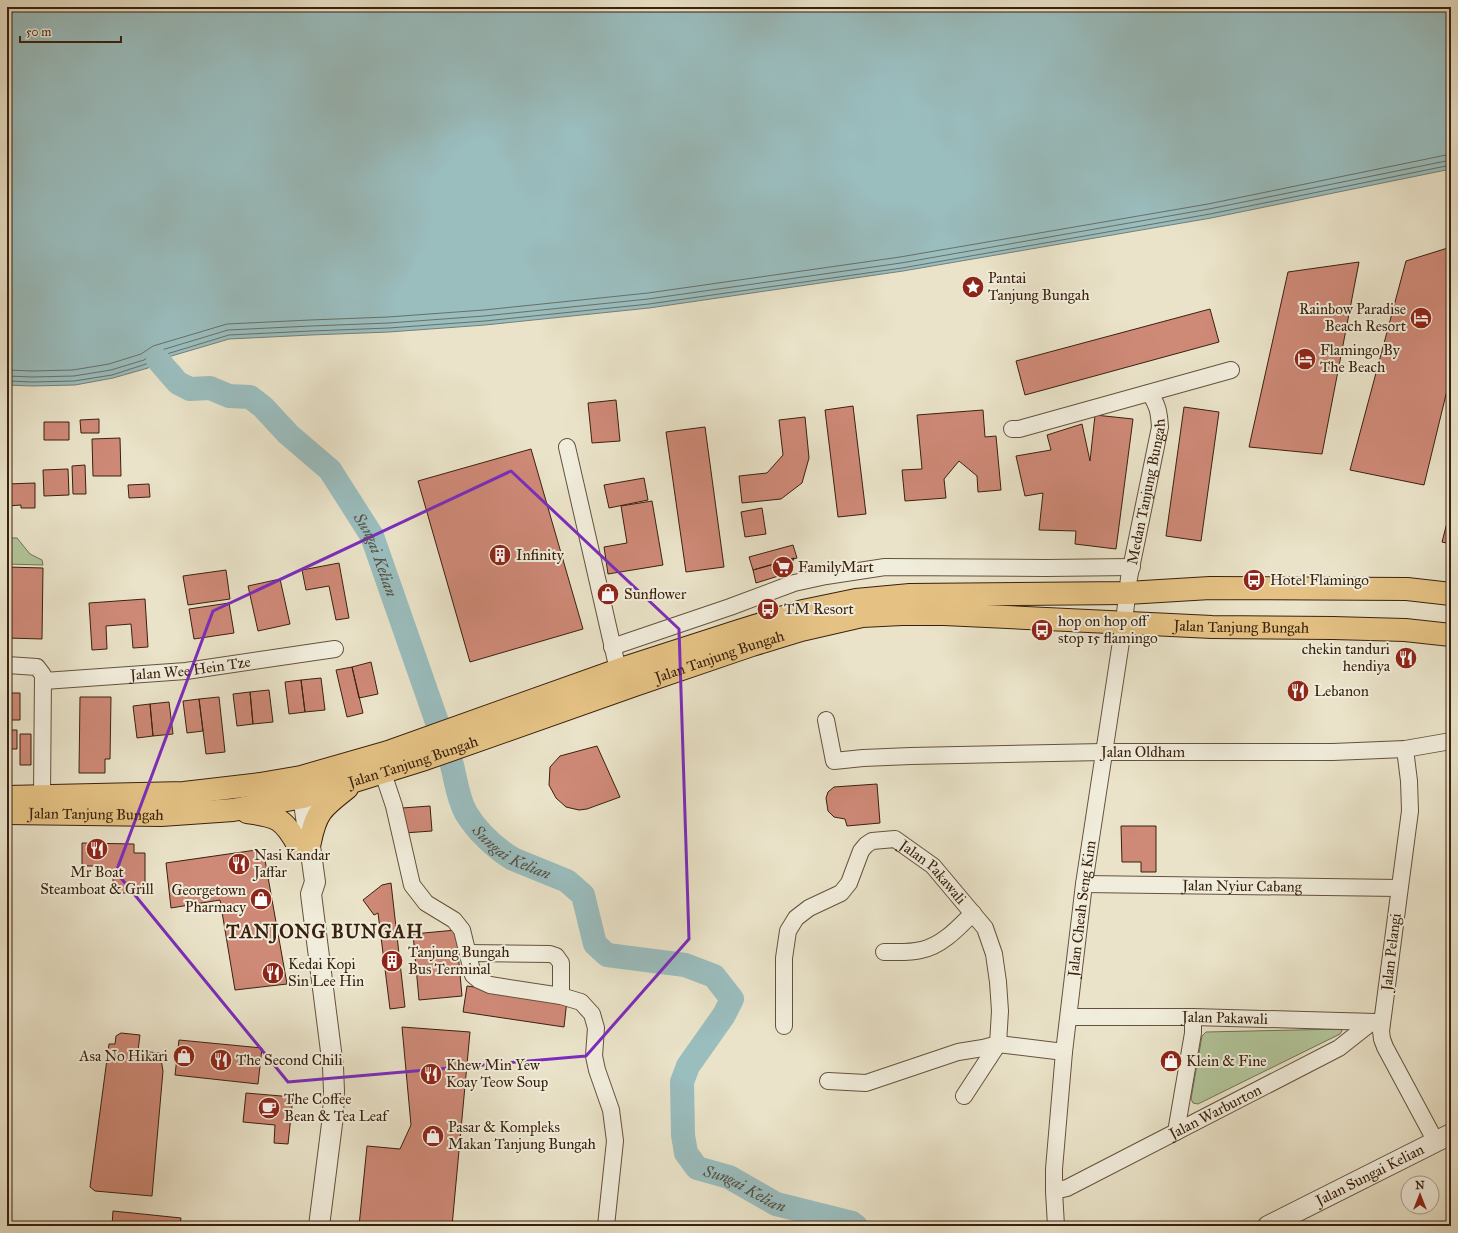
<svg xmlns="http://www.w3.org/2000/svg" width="1458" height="1233" viewBox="0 0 1458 1233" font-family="'IM FELL Great Primer',serif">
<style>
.green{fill:#b2c59a;stroke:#767354}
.water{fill:#9abdbe;stroke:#747f77}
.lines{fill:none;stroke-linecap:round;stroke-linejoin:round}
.shore{stroke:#6a6f66;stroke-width:1}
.river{stroke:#9abdbe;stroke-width:24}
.building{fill:#ce8977;stroke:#3a210d}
.minor-casing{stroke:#66523c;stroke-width:18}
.tertiary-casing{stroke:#66523c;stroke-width:22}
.primary-casing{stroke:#3a210d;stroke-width:24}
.minor{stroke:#f1eddc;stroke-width:16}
.tertiary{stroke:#f1eddc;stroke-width:20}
.primary{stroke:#e5c284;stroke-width:22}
.marked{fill:none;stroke:#7b2cbf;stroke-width:3;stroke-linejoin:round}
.labels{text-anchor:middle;stroke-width:4;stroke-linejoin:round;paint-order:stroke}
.poi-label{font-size:15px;fill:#3a210d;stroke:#f1eddc;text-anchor:start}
.street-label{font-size:15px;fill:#3a210d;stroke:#f1eddc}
.water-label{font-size:16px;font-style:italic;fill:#575042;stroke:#f1eddc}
.district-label{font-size:19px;font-weight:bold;letter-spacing:1px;fill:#3a210d;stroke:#f1eddc}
</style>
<rect width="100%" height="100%" fill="#eae3c9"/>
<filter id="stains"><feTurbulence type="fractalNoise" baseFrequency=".005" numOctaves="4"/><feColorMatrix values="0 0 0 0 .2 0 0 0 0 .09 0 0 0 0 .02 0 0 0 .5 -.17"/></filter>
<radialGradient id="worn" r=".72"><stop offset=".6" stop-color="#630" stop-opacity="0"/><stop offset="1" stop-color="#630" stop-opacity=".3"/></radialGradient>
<!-- green -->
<path class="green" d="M 7,538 L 17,538 L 30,554 L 42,560 L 43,565 L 7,564 Z
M 1341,1029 L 1342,1031 L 1340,1034 L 1198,1104 L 1193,1103 L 1191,1099 L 1202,1036 L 1206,1032 Z"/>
<!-- water -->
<path class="water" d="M 7,7 L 1451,7 L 1451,169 L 1211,218 L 903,271 L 649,308 L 485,325 L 389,332 L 311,335 L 229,339 L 158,360 L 148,368 L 113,378 L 75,385 L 32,386 L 7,385 Z"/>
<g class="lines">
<!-- shore -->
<path class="shore" d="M 7,370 L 32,371 L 73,370 L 109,364 L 141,354 L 153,346 L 227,324 L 310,320 L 388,317 L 484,310 L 648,293 L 900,257 L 1208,204 L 1451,154
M 7,376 L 32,377 L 74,376 L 111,370 L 144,360 L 155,352 L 228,330 L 311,326 L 389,323 L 484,316 L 648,299 L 901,263 L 1209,209 L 1451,160
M 7,381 L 32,382 L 74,381 L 112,375 L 146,364 L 157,357 L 229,335 L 311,331 L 389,328 L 485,321 L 649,304 L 902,268 L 1210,214 L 1451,165"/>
<!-- river -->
<path class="river" id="s1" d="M 158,360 L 178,383 L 190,389 L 210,388 L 229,396 L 250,397 L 263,407 L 288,434 L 330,470 L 372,536 L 452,765 C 456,781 458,799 466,813 C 477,831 495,848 513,859 L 567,881 L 583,895 L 595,944 L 607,955 L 685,965 L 714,976 L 732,999 L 724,1015 L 688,1066 L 682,1082 L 683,1135 L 686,1153 L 697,1168 L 729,1177 L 776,1204 L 852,1223 L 856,1226"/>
</g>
<!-- building -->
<path class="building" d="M 1451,247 L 1451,374 L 1424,485 L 1350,470 L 1406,261 Z
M 1359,262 L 1322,454 L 1249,447 L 1288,272 Z
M 1210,309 L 1219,342 L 1025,395 L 1016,361 Z
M 616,400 L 620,441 L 592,443 L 588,403 Z
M 853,406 L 866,514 L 838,517 L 825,410 Z
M 1184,407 L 1219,412 L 1201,541 L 1166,536 Z
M 983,410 L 985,437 L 996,436 L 1001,490 L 978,492 L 977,476 L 959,461 L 944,479 L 946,498 L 905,501 L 902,470 L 922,469 L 917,415 Z
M 1095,415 L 1133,419 L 1116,549 L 1075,544 L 1076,531 L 1039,530 L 1043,493 L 1025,496 L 1016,456 L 1051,450 L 1047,435 L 1082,424 L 1090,461 Z
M 805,417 L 809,458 L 802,483 L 781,499 L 742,503 L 739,476 L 767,473 L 783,455 L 779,420 Z
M 99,419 L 99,433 L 81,433 L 80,420 Z
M 44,422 L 69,422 L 69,440 L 44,440 Z
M 705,427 L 724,567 L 686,572 L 666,432 Z
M 120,438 L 121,476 L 93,476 L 92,439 Z
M 531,449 L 583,629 L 470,662 L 418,481 Z
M 85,465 L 86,494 L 73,494 L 72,466 Z
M 68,469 L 69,495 L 44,496 L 43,470 Z
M 644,478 L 648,500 L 609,508 L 604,485 Z
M 35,483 L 35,508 L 21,508 L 21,505 L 7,506 L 7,484 Z
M 149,484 L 150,497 L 129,498 L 128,485 Z
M 652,501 L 663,565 L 608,574 L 604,547 L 627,543 L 621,506 Z
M 762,508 L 766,534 L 745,537 L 741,512 Z
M 1450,511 L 1451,512 L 1451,544 L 1442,542 Z
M 793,545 L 797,558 L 753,570 L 749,557 Z
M 794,558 L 788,573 L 756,583 L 753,570 Z
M 339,563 L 349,618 L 336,620 L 329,586 L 306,590 L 302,570 Z
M 7,567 L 43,568 L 42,639 L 7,638 Z
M 226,570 L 230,599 L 188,605 L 183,576 Z
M 280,579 L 290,624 L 258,631 L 248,586 Z
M 145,599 L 148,647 L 133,648 L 131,624 L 106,626 L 107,649 L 92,650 L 89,603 Z
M 229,603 L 234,633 L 194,639 L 189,609 Z
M 371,662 L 378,694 L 359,698 L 352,667 Z
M 352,667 L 363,713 L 347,717 L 336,670 Z
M 321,678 L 325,710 L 305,712 L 301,680 Z
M 301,680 L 305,712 L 289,714 L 285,682 Z
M 269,690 L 273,722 L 253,724 L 250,692 Z
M 250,692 L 253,724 L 237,726 L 233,694 Z
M 7,693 L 20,693 L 20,720 L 7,720 Z
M 80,697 L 111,697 L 110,759 L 105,759 L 105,773 L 79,773 Z
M 219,697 L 225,752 L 206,754 L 199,699 Z
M 199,699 L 203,731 L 187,733 L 183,701 Z
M 169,702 L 173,734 L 153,736 L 150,704 Z
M 150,704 L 153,736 L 137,738 L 133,706 Z
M 7,730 L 17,730 L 17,749 L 7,749 Z
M 20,734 L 31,734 L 31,765 L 20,765 Z
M 597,746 L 620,797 L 587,809 L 579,810 L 566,807 L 556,798 L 549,785 L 550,767 L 560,756 Z
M 877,784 L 880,823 L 847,826 L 845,819 L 834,817 L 828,811 L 826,798 L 828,792 L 834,787 Z
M 430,806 L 432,831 L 404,833 L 402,808 Z
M 1121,826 L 1156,826 L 1156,872 L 1141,872 L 1141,862 L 1122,862 Z
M 82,843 L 134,844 L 134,853 L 145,853 L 145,893 L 113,893 L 113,876 L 100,875 L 101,866 L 82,866 Z
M 263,849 L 287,984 L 235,990 L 220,900 L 171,908 L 166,863 Z
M 391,883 L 405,1007 L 390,1009 L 378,913 L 374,915 L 363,900 L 382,885 Z
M 456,930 L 462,996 L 419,1000 L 413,934 Z
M 467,986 L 567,1000 L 564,1027 L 463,1012 Z
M 402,1027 L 470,1032 L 452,1226 L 359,1226 L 367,1146 L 400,1149 L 411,1125 Z
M 121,1033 L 140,1035 L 138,1051 L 160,1053 L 163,1071 L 152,1196 L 95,1191 L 90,1187 L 109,1044 L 115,1044 L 116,1036 Z
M 179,1040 L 262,1048 L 258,1084 L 175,1075 Z
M 246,1093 L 293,1097 L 288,1144 L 274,1143 L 275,1125 L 243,1122 Z
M 113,1211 L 181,1218 L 180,1226 L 112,1226 Z"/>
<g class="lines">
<!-- minor casing -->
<g class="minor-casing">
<g id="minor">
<path d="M 1012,429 L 1019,429 L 1231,370"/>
<path d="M 567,447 L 618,670"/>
<path d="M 612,647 L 730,607 L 794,583 L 826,576 L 885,567 L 1046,568 L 1132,567"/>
<path d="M 7,665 L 37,667 L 43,675 L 42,796"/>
<path id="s2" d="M 44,681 L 186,671 L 335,649"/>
<path id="s3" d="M 826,720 L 834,761 L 863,758 L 911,756 L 1103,752 L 1333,752 L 1405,749 L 1451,741"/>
<path d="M 1405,749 L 1409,781 L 1410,811 L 1381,1031 L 1382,1039 L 1385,1047 L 1436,1142"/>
<path d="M 383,773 L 394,806 L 412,885 L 426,903 L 454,920 L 462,930 L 473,975 L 479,980 L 490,985 L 561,996 L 581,1002 L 592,1014 L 596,1028 L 594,1056 L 597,1070 L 611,1110 L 615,1141 L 606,1226"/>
<path id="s4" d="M 1084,884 L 1399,888"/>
<path d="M 884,952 C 896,952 910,953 921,950 C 942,946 959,927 973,913"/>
<path d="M 468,953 L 550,954 L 556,956 L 561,963 L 561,996"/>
<path id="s5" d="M 1069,1017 L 1193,1017 L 1376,1022"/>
<path id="s6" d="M 784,1026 L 784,958 L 788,931 L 796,918 L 809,908 L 841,893 L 849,883 L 861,851 L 866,845 L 872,841 L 895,839 L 933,866 L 985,928 L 994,954 L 998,982 L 1000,1011 L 998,1044 L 964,1096"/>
<path d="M 828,1081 L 866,1083 L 958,1052 L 983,1048 L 998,1044 L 1064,1052"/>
<path d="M 1176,1132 L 1193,1033 L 1193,1017"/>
<path id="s7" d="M 1054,1191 L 1067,1188 L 1339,1048 L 1372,1022"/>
<path id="s8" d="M 1056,1226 L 1054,1191 L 1054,1169 L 1064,1052 L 1084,884 L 1124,622 L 1129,578 L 1160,427 C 1159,413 1158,404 1149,393"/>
</g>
</g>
<!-- tertiary casing -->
<g class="tertiary-casing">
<g id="tertiary">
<path d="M 301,781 L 315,882 L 311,894 L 333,1067 L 334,1091 L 333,1116 L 319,1226"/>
<path id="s9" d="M 1268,1226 L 1451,1134"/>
</g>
</g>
<!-- primary casing -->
<g class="primary-casing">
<g id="primary">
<path d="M 7,797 L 184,793 L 260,784 L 301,777 L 388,752 L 618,670 L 739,631 L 803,611 L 856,600 L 910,595 L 1127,593 L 1210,588 L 1407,589 L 1451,594"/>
<path d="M 247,812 C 277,816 283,818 298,845"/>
<path id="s10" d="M 7,813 L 161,815 L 233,810 L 303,797 L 425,759 L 635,685 L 752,645 L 801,630 L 862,616 L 902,614 L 944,614 L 1212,627 L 1333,628 L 1405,630 L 1451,635"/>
<path d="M 310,842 C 316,811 323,807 347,788"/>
</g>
</g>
<!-- minor -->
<use href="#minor" class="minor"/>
<!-- tertiary -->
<use href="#tertiary" class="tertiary"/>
<!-- primary -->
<use href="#primary" class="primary"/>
</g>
<!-- marked area -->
<path class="marked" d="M 511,471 L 679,629 L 689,939 L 586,1056 L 288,1082 L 116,872 L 213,611 Z"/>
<!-- icons -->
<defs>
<g id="sight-disc" transform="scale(1.15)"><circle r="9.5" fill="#8f2418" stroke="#f1eddc"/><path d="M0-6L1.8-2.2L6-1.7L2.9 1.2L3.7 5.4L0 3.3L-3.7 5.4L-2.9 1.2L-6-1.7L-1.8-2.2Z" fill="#fff"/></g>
<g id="hotel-disc" transform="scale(1.15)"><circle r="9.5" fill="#8f2418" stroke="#f1eddc"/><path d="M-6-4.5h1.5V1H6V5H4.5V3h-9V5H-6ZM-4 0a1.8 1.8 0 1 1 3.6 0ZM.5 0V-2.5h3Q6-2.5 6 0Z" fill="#fff"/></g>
<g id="building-disc" transform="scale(1.15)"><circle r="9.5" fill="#8f2418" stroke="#f1eddc"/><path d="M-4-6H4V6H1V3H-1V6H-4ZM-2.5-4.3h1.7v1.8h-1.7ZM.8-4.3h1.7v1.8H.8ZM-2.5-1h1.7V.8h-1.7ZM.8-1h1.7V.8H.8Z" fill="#fff"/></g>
<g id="supermarket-disc" transform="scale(1.15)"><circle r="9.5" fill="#8f2418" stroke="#f1eddc"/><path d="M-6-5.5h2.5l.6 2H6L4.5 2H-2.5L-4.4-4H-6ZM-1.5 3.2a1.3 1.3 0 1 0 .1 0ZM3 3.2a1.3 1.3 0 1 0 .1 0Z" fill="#fff"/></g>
<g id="bus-disc" transform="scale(1.15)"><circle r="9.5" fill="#8f2418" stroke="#f1eddc"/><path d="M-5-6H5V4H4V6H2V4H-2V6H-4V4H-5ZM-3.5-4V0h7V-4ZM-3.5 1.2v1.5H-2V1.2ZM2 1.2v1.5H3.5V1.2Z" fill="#fff"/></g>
<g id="shop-disc" transform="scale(1.15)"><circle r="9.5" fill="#8f2418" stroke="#f1eddc"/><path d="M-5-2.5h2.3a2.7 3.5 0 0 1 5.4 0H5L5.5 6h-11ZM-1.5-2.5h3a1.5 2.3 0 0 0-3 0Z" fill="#fff"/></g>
<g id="restaurant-disc" transform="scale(1.15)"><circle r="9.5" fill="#8f2418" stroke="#f1eddc"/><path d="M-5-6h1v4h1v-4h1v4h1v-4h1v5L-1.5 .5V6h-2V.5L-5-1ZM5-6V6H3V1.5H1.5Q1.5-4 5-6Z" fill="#fff"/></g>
<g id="cafe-disc" transform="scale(1.15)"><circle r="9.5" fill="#8f2418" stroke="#f1eddc"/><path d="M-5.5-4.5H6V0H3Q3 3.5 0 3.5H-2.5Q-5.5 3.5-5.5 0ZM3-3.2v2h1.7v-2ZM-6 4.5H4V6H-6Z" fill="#fff"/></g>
</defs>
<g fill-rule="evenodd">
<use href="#sight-disc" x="973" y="287"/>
<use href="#hotel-disc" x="1421" y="318"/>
<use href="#hotel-disc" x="1305" y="359"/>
<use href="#building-disc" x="500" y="555"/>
<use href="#supermarket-disc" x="783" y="567"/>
<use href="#bus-disc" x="1254" y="580"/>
<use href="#shop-disc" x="608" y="594"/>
<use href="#bus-disc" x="768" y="609"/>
<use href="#bus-disc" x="1042" y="630"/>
<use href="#restaurant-disc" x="1406" y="658"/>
<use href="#restaurant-disc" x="1298" y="691"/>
<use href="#restaurant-disc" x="97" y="849"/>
<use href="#restaurant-disc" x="239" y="864"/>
<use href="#shop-disc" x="261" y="899"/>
<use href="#building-disc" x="392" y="961"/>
<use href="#restaurant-disc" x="273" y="973"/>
<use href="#shop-disc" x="184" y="1056"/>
<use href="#restaurant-disc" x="221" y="1060"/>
<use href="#shop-disc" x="1171" y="1061"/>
<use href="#restaurant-disc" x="431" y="1074"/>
<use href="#cafe-disc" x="269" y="1108"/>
<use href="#shop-disc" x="433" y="1136"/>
</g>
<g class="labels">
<!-- poi labels -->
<g class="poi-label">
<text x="988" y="283">Pantai<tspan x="988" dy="17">Tanjung Bungah</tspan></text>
<text x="1406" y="314" text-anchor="end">Rainbow Paradise<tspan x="1406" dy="17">Beach Resort</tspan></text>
<text x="1320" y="355">Flamingo By<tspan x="1320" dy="17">The Beach</tspan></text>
<text x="516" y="560">Infinity</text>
<text x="798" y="572">FamilyMart</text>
<text x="1270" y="585">Hotel Flamingo</text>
<text x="624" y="599">Sunflower</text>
<text x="784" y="614">TM Resort</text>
<text x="1058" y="626">hop on hop off<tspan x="1058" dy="17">stop 15 flamingo</tspan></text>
<text x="1390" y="654" text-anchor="end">chekin tanduri<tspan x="1390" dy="17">hendiya</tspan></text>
<text x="1314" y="696">Lebanon</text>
<text x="254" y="860">Nasi Kandar<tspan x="254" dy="17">Jaffar</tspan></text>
<text x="97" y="877" text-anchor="middle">Mr Boat<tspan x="97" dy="17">Steamboat &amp; Grill</tspan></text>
<text x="246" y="895" text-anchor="end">Georgetown<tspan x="246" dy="17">Pharmacy</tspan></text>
<text x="408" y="957">Tanjung Bungah<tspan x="408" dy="17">Bus Terminal</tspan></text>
<text x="288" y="969">Kedai Kopi<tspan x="288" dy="17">Sin Lee Hin</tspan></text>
<text x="168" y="1061" text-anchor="end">Asa No Hikari</text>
<text x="236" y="1065">The Second Chili</text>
<text x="1186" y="1066">Klein &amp; Fine</text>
<text x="446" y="1070">Khew Min Yew<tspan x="446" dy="17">Koay Teow Soup</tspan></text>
<text x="284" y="1104">The Coffee<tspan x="284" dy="17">Bean &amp; Tea Leaf</tspan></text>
<text x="448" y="1132">Pasar &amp; Kompleks<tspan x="448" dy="17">Makan Tanjung Bungah</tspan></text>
</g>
<!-- street labels -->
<g class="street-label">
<text dy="5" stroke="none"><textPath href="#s8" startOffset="741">Medan Tanjung Bungah</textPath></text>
<text dy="5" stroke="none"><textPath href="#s10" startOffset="1265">Jalan Tanjung Bungah</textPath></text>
<text dy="5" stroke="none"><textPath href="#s10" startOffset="737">Jalan Tanjung Bungah</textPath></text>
<text dy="5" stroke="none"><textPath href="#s2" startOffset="147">Jalan Wee Hein Tze</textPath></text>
<text dy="5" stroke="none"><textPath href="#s3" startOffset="351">Jalan Oldham</textPath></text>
<text dy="5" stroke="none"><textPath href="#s10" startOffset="413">Jalan Tanjung Bungah</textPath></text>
<text dy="5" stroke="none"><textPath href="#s10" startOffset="89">Jalan Tanjung Bungah</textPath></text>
<text dy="5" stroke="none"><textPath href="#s6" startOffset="298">Jalan Pakawali</textPath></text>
<text dy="5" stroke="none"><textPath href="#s4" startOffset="158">Jalan Nyiur Cabang</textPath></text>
<text dy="5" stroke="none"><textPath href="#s8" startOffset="319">Jalan Cheah Seng Kim</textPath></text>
<text transform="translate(1391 952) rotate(-83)" y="5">Jalan Pelangi</text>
<text dy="5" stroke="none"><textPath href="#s5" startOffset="156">Jalan Pakawali</textPath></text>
<text dy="5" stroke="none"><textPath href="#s7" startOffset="180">Jalan Warburton</textPath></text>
<text dy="5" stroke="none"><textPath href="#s9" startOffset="114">Jalan Sungai Kelian</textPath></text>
</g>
<!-- water labels -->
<g class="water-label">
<text dy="6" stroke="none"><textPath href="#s1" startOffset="311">Sungai Kelian</textPath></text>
<text dy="6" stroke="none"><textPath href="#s1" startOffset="647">Sungai Kelian</textPath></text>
<text dy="6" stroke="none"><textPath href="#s1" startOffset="1176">Sungai Kelian</textPath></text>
</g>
<!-- district labels -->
<g class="district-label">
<text x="325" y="938">TANJONG BUNGAH</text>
</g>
</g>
<!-- margin -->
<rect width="1458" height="1233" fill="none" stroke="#eae3c9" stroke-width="24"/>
<rect x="8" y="8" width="1442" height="1217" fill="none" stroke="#3a210d" stroke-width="2"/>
<rect x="12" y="12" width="1434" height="1209" fill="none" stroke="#3a210d"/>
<!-- north arrow -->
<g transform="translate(1420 1195)"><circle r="19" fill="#f1eddc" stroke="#a89b89"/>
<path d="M0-3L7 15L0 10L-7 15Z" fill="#8f2418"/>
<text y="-6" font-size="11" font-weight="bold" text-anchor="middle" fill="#3a210d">N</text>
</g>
<!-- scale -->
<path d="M20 36v6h101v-6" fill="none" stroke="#3a210d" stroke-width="2"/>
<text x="26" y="36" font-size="12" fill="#3a210d" stroke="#f1eddc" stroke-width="3" paint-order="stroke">50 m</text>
<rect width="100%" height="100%" filter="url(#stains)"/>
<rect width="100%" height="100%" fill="url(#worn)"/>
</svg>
